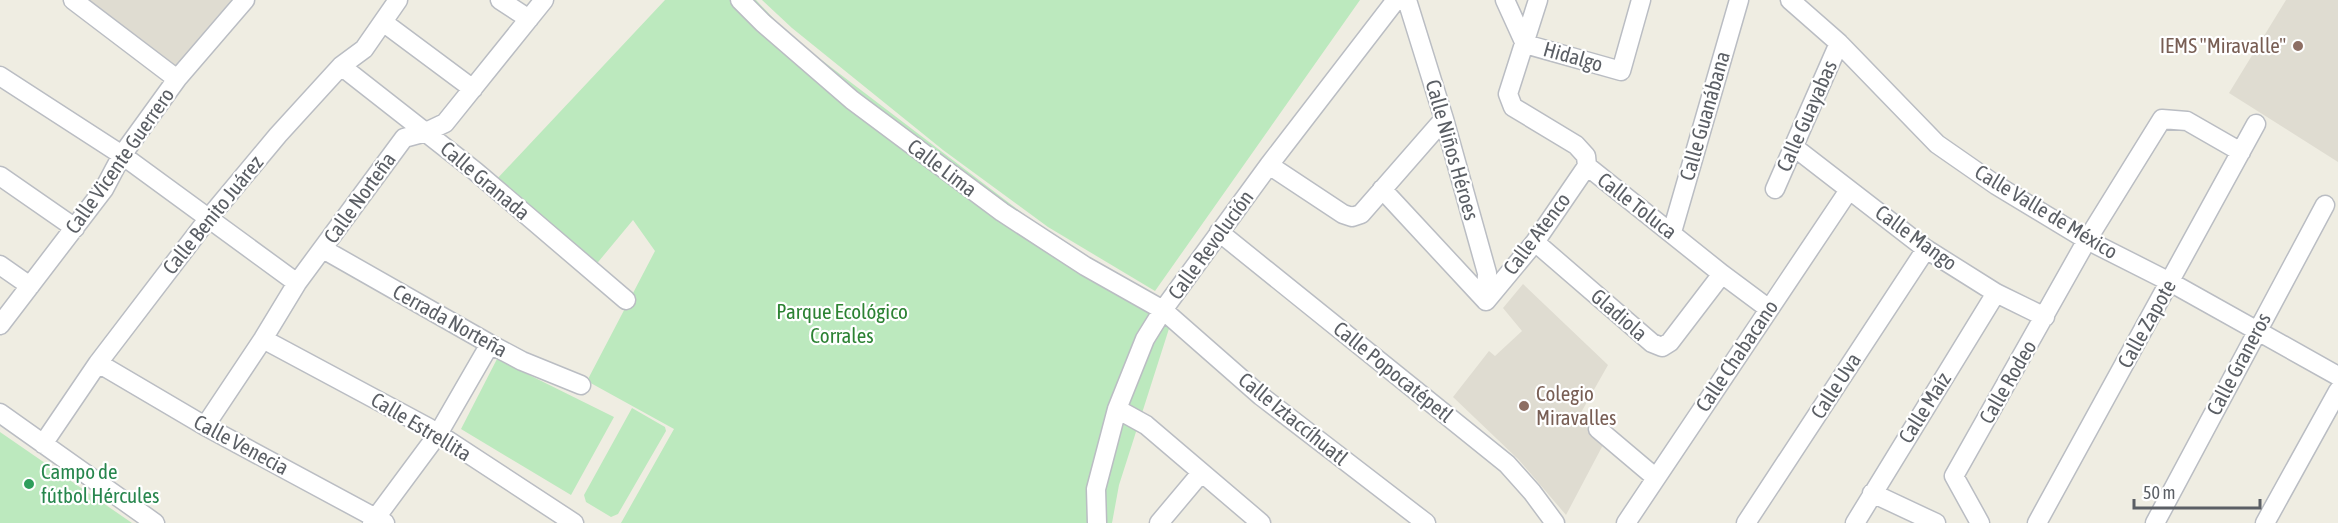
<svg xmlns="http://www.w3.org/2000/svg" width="2338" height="523" viewBox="0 0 2338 523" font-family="'Asap Condensed',sans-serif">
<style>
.education{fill:#dfdcd1}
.green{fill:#bce9be}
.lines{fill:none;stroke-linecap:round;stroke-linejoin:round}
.minor-casing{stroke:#babdc3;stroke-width:21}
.minor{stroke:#fff;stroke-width:18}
.education-dot{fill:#8d6e63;stroke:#fff;stroke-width:2}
.leisure-dot{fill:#2e9e5b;stroke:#fff;stroke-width:2}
.labels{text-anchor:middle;stroke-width:4.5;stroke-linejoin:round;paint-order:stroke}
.education-label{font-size:21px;fill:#785e54;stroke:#fff;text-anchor:end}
.street-label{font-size:21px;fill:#5b5f65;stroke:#fff}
.park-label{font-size:21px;fill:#2c8233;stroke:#fff}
.leisure-label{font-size:21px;fill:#27864d;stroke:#fff;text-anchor:start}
</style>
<rect width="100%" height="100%" fill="#efede2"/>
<!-- education -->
<path class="education" d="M 86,0 L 233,0 L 178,68 Z
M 2286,0 L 2338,0 L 2338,162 L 2229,93 Z
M 1523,284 L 1608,365 L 1579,416 L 1604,443 L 1566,515 L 1519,460 L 1453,397 L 1489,351 L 1495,356 L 1522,331 L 1503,308 Z"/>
<!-- green -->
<path class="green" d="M 665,0 L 756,0 L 790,36 L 1076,254 L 1174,313 L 1119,485 L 1112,523 L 621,523 L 674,429 L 587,381 L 655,251 L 633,220 L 594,267 L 495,181 Z
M 762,0 L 1360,0 L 1155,291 L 1048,227 L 943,150 L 792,28 Z
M 497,359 L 614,417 L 571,495 L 461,429 Z
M 632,408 L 665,427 L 666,431 L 618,514 L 611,517 L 586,502 L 584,495 Z
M 0,432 L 132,523 L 0,523 Z"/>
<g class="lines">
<!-- minor casing -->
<g class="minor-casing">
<path id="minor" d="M 73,0 L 177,79
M 500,0 L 529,19
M 740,0 L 763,23 L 852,100 L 1002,212 L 1085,266 L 1163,310 L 1261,396 L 1426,523
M 1407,0 L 1444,119 L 1487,273 L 1486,301
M 1505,0 L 1525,44
M 1538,0 L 1508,94 L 1513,107 L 1576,145 L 1586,156 L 1587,166 L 1722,274 L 1769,309
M 1790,0 L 1839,43 L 1937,144 L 1996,185 L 2087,240 L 2170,282 L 2338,376
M 383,22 L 473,89
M 1525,44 L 1621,71 L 1641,0
M 341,66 L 475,171 L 626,300
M 0,76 L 122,155 L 297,283
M 1794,147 L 1926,249 L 1996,293 L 2045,317
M 1269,165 L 1343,214 L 1352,217 L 1361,214 L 1444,119
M 0,176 L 75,228
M 1382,189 L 1486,301
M 1775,189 L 1839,43
M 1219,232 L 1507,464 L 1532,492 L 1555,523
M 1672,232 L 1739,0
M 1535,242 L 1652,343 L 1662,347 L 1670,342 L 1722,274
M 323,249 L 490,344 L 522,361 L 581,385
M 0,265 L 30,286
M 1486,301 L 1535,242 L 1587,166
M 0,325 L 104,189 L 122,155 L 177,79 L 245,0
M 263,339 L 429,428 L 574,523
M 98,363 L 205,426 L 385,523
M 1117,409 L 1146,425 L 1261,523
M 0,413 L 155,523
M 205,426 L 263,339 L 297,283 L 404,138 L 426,132 L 445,123 L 544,0
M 1598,429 L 1656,478
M 43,444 L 98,363 L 208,219 L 278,135 L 341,66 L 364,49 L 398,0
M 1872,493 L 1936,523
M 372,523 L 438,434 L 490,344
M 1097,523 L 1096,489 L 1117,409 L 1145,339 L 1163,310 L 1269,165 L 1396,0
M 1159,523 L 1201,473
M 1626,523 L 1849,190
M 1746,523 L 1926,249
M 1855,523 L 1996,293
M 1980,523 L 1954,476 L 2087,240 L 2162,119 L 2187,121 L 2241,152
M 2037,523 L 2256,124
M 2155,523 L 2325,205
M 2265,523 L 2338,391"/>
</g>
<!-- minor -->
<use href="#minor" class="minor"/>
</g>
<!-- markers -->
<g class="education-dot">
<circle cx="2298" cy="46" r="6"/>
<circle cx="1524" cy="406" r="6"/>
</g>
<circle class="leisure-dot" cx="29" cy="484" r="6"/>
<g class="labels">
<!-- education labels -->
<g class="education-label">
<text x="2286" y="53">IEMS "Miravalle"</text>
<text x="1536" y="401" text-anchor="start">Colegio<tspan x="1536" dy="24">Miravalles</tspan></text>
</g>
<!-- street labels -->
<g class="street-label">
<text transform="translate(1573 57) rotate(16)" y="7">Hidalgo</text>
<text transform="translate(1705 116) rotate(-74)" y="7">Calle Guanábana</text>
<text transform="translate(1807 116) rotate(-66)" y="7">Calle Guayabas</text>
<text transform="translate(1452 150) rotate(74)" y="7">Calle Niños Héroes</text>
<text transform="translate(120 161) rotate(-55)" y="7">Calle Vicente Guerrero</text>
<text transform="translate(942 168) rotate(37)" y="7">Calle Lima</text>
<text transform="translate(485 181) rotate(40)" y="7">Calle Granada</text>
<text transform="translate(360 198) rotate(-54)" y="7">Calle Norteña</text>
<text transform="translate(1637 206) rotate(38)" y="7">Calle Toluca</text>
<text transform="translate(2046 212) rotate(31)" y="7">Calle Valle de México</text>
<text transform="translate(213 215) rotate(-51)" y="7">Calle Benito Juárez</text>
<text transform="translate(1537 234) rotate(-53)" y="7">Calle Atenco</text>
<text transform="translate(1916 238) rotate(36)" y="7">Calle Mango</text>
<text transform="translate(1211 245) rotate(-54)" y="7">Calle Revolución</text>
<text transform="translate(1619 315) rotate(41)" y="7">Gladiola</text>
<text transform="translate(450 321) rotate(29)" y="7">Cerrada Norteña</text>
<text transform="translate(2147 324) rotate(-61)" y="7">Calle Zapote</text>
<text transform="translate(1737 356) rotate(-56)" y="7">Calle Chabacano</text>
<text transform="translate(2239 364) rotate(-62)" y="7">Calle Graneros</text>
<text transform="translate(1393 372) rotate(39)" y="7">Calle Popocatépetl</text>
<text transform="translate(2008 382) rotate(-60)" y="7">Calle Rodeo</text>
<text transform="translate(1836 386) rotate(-57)" y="7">Calle Uva</text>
<text transform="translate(1925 408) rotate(-58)" y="7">Calle Maíz</text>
<text transform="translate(1293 419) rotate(39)" y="7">Calle Iztaccíhuatl</text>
<text transform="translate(421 427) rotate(31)" y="7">Calle Estrellita</text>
<text transform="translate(241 445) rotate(28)" y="7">Calle Venecia</text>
</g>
<!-- park labels -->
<g class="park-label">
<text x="842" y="319">Parque Ecológico<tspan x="842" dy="24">Corrales</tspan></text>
</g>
<!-- leisure labels -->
<g class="leisure-label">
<text x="41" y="479">Campo de<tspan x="41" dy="24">fútbol Hércules</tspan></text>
</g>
</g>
<!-- scale -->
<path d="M2134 499v9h126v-9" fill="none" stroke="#5b5f65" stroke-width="3"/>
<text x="2143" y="499" font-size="18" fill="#5b5f65" stroke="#ffffff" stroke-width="4.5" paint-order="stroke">50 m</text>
</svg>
